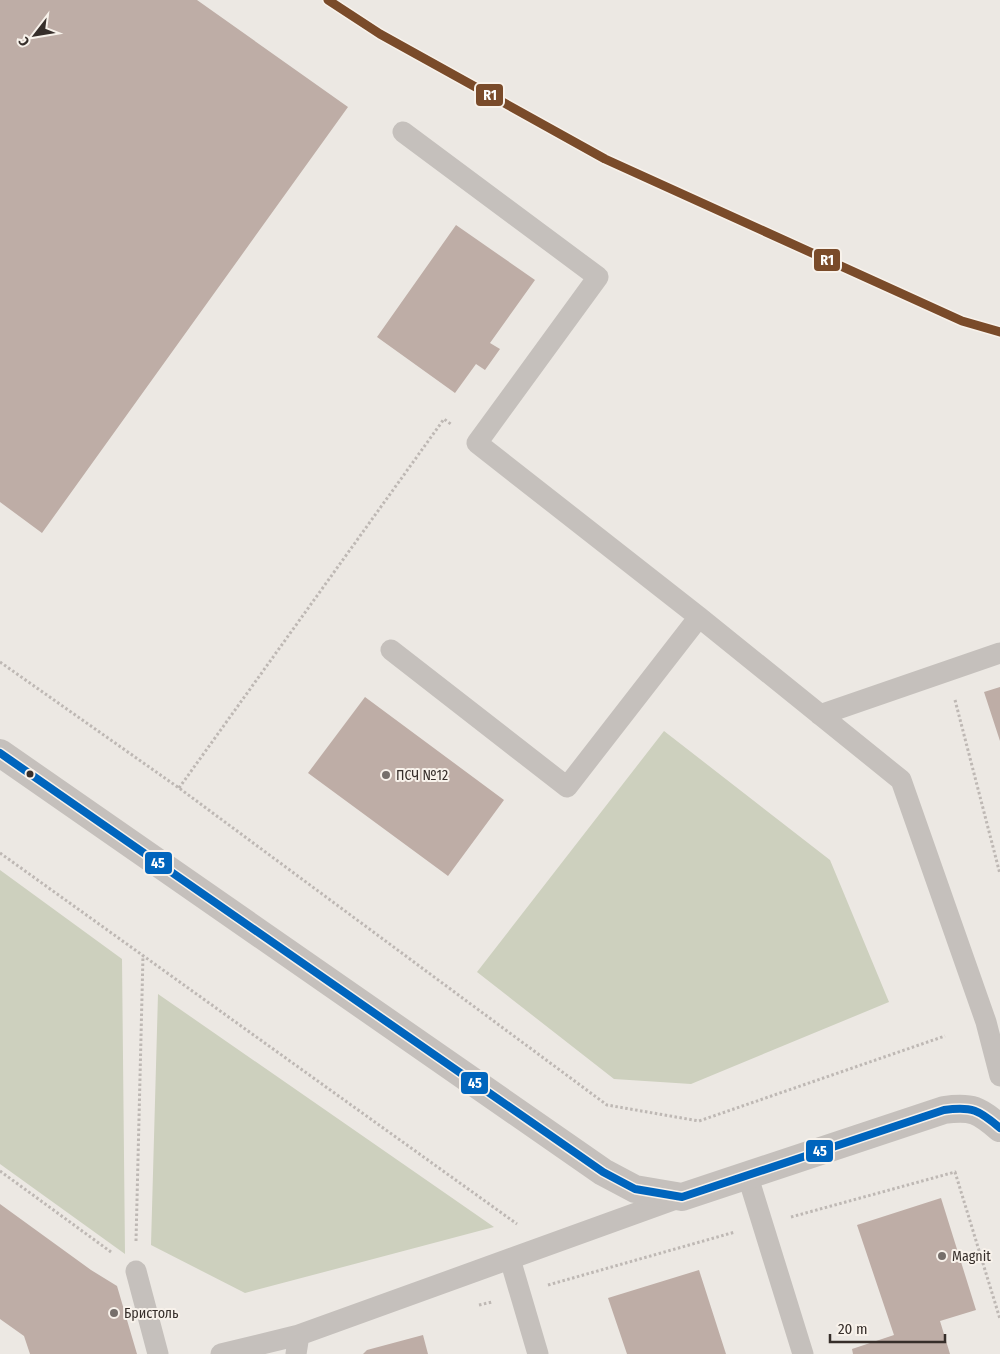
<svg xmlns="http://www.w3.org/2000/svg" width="1000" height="1354" viewBox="0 0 1000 1354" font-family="'Fira Sans Condensed',sans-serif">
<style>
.green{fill:#cdd0be}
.building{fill:#beada6}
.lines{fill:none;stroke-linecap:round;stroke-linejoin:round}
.path{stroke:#beb8b4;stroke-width:3;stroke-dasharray:2.5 2.5;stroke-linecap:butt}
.service{stroke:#c5c0bc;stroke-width:21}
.tertiary{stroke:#c5c0bc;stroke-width:28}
.bus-1-casing{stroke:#f8f2eb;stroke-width:11}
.bus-1{stroke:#0065bd;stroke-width:8}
.rail-1-casing{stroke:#f8f2eb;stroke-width:12}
.rail-1{stroke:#7a4b2a;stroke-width:9}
.bus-dot{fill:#362e2a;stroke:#f8f2eb;stroke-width:2}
.poi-dot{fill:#766f6b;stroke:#f8f2eb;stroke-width:2}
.labels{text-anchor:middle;stroke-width:4;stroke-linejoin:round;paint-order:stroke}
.poi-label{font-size:14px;fill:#362e2a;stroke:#f8f2eb;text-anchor:start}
.line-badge{stroke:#f8f2eb;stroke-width:2}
.badge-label{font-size:14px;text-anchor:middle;font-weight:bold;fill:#fff}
</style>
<rect width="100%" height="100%" fill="#ece8e3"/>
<!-- green -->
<path class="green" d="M 664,731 L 830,860 L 889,1002 L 691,1084 L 614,1079 L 477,972 Z
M 0,870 L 122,959 L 125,1254 L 0,1164 Z
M 158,994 L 494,1227 L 245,1293 L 151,1245 Z"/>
<!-- building -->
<path class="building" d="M 0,0 L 197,0 L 348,107 L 42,533 L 0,502 Z
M 456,225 L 535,280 L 490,343 L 500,349 L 485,370 L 476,364 L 455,393 L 377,337 Z
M 1000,687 L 1000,741 L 984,692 Z
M 365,697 L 504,800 L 448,876 L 308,773 Z
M 941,1198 L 976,1310 L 940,1321 L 950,1354 L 853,1354 L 852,1349 L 894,1335 L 857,1225 Z
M 0,1204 L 91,1270 L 117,1286 L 137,1354 L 30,1354 L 24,1336 L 0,1319 Z
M 699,1270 L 726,1354 L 627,1354 L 608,1298 Z
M 423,1335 L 428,1354 L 363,1354 L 367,1350 Z"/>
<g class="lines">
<!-- path -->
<path class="path" d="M 0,662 L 179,788 L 607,1105 L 699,1121 L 945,1036
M 955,700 L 1000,874
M 179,788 L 444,419 L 452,425
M 0,853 L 517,1224
M 0,1171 L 111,1252
M 791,1217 L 955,1172 L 1000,1319
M 136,1241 L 143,955
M 548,1285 L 735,1232
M 479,1305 L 492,1302"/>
<!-- service -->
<path class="service" d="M 403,132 L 598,277 L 477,443 L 699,617 L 901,780 L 986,1022 L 1000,1076
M 391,650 L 567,787 L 699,617
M 820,715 L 1000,653
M 748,1177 L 803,1354
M 510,1259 L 538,1354
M 136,1271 L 158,1354
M 221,1354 L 299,1335
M 296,1354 L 299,1335 L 681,1197"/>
<!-- tertiary -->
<path class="tertiary" d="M 0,753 L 603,1172 L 635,1189 L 682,1197 L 944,1110 C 972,1106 979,1110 1000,1128"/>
<!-- bus-1 casing -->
<g class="bus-1-casing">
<path id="bus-1" d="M 0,753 L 603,1172 L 635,1189 L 682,1197 L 944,1110 C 972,1106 979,1110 1000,1128"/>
</g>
<!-- bus-1 -->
<use href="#bus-1" class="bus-1"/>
<!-- rail-1 casing -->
<g class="rail-1-casing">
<path id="rail-1" d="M 328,0 L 380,34 L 605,159 L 962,321 L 1000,332"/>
</g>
<!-- rail-1 -->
<use href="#rail-1" class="rail-1"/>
</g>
<!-- markers -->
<circle class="bus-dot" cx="30" cy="774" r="4.5"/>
<g class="poi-dot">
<circle cx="386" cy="775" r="5"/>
<circle cx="942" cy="1256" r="5"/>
<circle cx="114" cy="1313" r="5"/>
</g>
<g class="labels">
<!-- poi labels -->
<g class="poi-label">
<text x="396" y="780">ПСЧ №12</text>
<text x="952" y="1261">Magnit</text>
<text x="124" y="1318">Бристоль</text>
</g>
</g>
<g class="line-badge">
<rect x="475" y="83" width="29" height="24" rx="5" fill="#7a4b2a"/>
<rect x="813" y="248" width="28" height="24" rx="5" fill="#7a4b2a"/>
<rect x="144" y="851" width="29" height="24" rx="5" fill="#0065bd"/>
<rect x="460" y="1071" width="29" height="24" rx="5" fill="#0065bd"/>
<rect x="805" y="1139" width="29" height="24" rx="5" fill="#0065bd"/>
</g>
<g class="badge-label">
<text x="490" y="100">R1</text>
<text x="827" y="265">R1</text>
<text x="158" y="868">45</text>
<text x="475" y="1088">45</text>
<text x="820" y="1156">45</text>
</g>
<!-- north arrow -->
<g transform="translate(35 35) rotate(239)" stroke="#f8f2eb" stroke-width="4" paint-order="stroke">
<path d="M0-4L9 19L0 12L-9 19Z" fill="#362e2a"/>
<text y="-8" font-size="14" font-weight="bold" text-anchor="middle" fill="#362e2a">С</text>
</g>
<!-- scale -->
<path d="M830 1334v8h115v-8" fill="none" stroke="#362e2a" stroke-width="2.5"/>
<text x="838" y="1334" font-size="15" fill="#362e2a" stroke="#f8f2eb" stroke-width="4" paint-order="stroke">20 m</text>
</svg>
